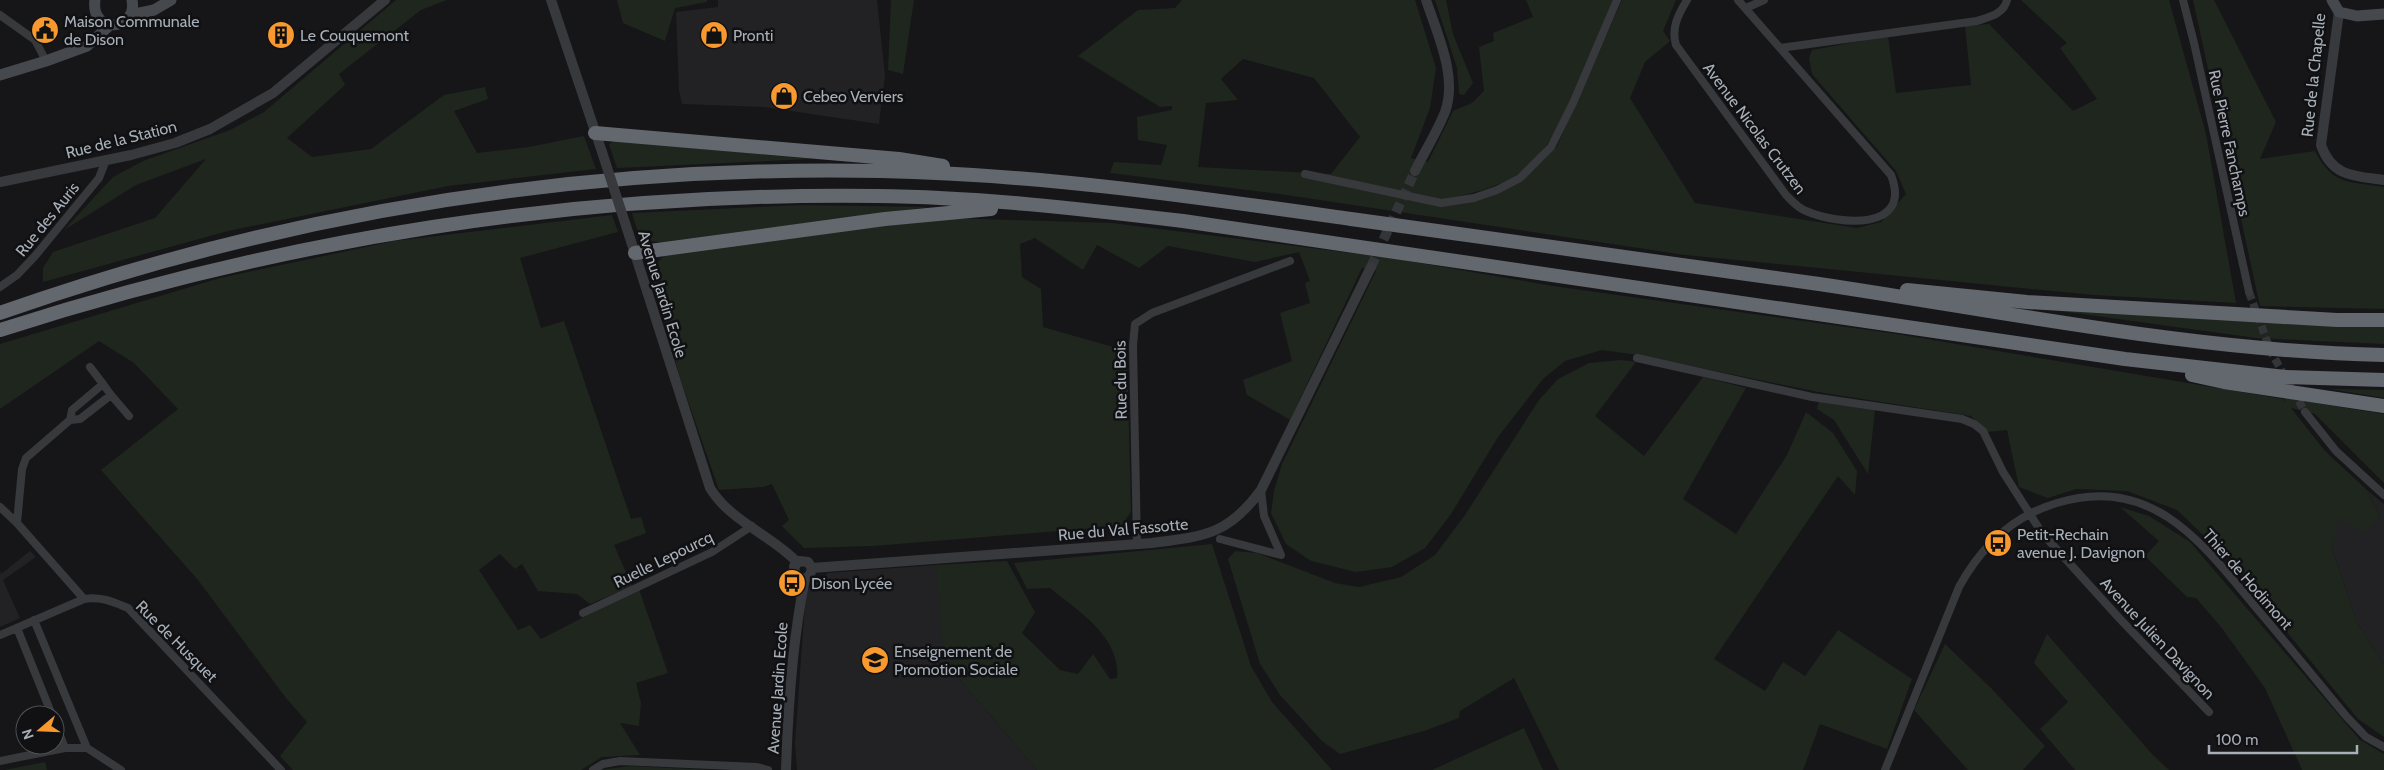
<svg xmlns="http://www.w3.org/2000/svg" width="2384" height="770" viewBox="0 0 2384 770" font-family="Cabin,sans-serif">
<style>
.built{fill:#222225}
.green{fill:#1e261e;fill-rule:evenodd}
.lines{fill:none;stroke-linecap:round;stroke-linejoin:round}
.minor-tunnel{stroke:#333538;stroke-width:8;stroke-dasharray:8 4;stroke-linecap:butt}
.tertiary-tunnel{stroke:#333538;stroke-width:10;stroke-dasharray:10 5;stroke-linecap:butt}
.minor{stroke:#37393d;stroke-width:8}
.tertiary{stroke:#37393d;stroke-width:10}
.secondary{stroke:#45484d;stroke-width:11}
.motorway{stroke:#63676e;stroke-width:14}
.tertiary-bridge{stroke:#37393d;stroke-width:10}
.labels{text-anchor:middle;stroke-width:5;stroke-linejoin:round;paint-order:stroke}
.poi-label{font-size:16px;fill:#a7afb8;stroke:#111113;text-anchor:start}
.street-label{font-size:16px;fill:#a7afb8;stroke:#111113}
</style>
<rect width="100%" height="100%" fill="#161618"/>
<!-- built -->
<path class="built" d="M 718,0 L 877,0 L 885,75 L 879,124 L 764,107 L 682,104 L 679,91 L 676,12 L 718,7 Z
M 2367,490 L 2384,504 L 2384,665 L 2357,622 L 2332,548 L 2338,519 L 2380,517 Z
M 30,551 L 36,557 L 3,580 L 20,618 L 0,627 L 0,571 L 1,574 Z
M 936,565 L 955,674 L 1037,770 L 797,770 L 795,742 L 806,591 L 828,573 Z"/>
<!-- green -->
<path class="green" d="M 396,0 L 447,0 L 421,10 L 339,74 L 345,85 L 287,138 L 312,157 L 371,149 L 444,95 L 485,87 L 488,99 L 454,111 L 477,153 L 529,147 L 584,136 L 596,169 L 448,186 L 228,231 L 43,282 L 43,268 L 53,252 L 155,218 L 206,159 L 136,185 L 64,230 L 113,177 L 143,161 L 230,130 L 264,112 Z
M 617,0 L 707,0 L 707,2 L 675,8 L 665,41 L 623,23 Z
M 891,0 L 914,0 L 903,74 L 888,70 Z
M 1182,0 L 1415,0 L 1436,68 L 1430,108 L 1411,158 L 1428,162 L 1453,111 L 1472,103 L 1484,91 L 1479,47 L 1494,41 L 1493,33 L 1533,17 L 1526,0 L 1613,0 C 1594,44 1564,136 1529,166 C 1506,186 1476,192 1448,199 L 1448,204 L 1486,198 L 1527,176 L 1557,146 L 1622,0 L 1676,0 L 1663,31 L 1670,41 L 1645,62 L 1630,98 L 1695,203 L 1857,228 L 1881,222 L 1906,194 L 1896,171 L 1812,74 L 1809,58 L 1812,50 L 1888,36 L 1896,93 L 1971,85 L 1965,26 L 1989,24 L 2073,111 L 2097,99 L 2060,48 L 2067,43 L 2021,0 L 2169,0 L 2206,134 L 2236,303 L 2094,295 L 1685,255 L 1273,193 L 1110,173 L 1114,162 L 1161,165 L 1167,145 L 1138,140 L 1137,117 L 1172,110 L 1172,106 L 1160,107 L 1078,56 L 1138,10 L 1175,8 ZM 1243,59 L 1314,78 L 1360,137 L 1331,174 L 1198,167 L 1206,103 L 1238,100 L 1221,79 Z
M 1435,0 L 1446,0 L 1453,34 L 1473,83 L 1464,95 L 1459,94 L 1457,68 Z
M 2193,0 L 2214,0 L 2276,122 L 2260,159 L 2315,151 C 2333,186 2349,181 2384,187 L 2384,309 L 2260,306 Z
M 615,141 L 812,159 L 617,168 L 609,144 Z
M 800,205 L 929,207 L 662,242 C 639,242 638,233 632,213 Z
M 612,215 L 618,232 L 520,258 L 541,328 L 564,321 L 631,519 L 641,517 L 646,533 L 614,545 L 632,586 L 590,604 L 577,594 L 538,591 L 522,564 L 515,569 L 500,554 L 479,570 L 518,630 L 530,625 L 541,639 L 639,589 L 668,673 L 636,683 L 641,703 L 639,726 L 620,723 L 640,755 L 602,757 L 581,770 L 293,770 L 280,756 L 307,722 L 286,698 L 198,580 L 101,470 L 178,409 L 134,363 L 99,341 L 0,409 L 0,344 L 220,278 L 394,241 Z
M 947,218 L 1112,223 L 1391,258 L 1553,286 L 1897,334 L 2283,399 L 2286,402 L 2284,398 L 2384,414 L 2384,483 L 2315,414 L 2291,408 L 2325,451 L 2367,490 L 2380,517 L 2365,532 L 2339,519 L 2332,548 L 2357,622 L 2384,665 L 2384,737 L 2358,719 L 2224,555 L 2177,510 L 2127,491 L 2076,489 L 2048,498 L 2019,487 L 2007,430 L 1987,432 L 1971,416 L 1818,392 L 1638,355 L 1602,350 L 1565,361 L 1543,379 L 1498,437 L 1451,514 L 1425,548 L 1392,567 L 1356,572 L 1311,561 L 1286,544 L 1271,513 L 1274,491 L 1282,464 L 1376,271 L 1362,268 L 1290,420 L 1247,395 L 1243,380 L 1292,361 L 1280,313 L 1310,303 L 1305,283 L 1310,281 L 1299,252 L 1255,262 L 1168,246 L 1139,268 L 1097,245 L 1083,270 L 1035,238 L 1020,244 L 1022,277 L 1041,289 L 1043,327 L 1127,351 L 1131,512 L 1121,526 L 873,546 L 804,548 L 782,526 L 789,520 L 772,484 L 763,487 L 719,490 L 681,381 L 653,282 L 653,272 L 657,263 L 666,254 Z
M 2038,308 L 2384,326 L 2384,344 L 2256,338 Z
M 1621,360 L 1636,362 L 1595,416 L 1644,456 L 1703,377 L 1746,388 L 1683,499 L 1736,534 L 1787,455 L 1806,412 L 1833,433 L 1857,471 L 1855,495 L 1838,476 L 1714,659 L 1765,691 L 1783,662 L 1805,676 L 1838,630 L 1912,679 L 1887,749 L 1820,724 L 1803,770 L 1559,770 L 1514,678 L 1460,711 L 1459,718 L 1424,731 L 1340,754 L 1322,741 L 1280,695 L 1260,664 L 1228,559 L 1235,551 L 1257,553 L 1335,583 L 1359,587 L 1401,577 L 1435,555 L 1465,515 L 1539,400 L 1558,379 L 1589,363 Z
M 2330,389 L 2384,390 L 2384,398 Z
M 1819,401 L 1875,410 L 1868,474 L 1834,420 L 1817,409 Z
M 2120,507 L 2149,516 L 2190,542 L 2360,740 L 2384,754 L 2384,770 L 2302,770 L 2265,688 L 2221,627 L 2196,598 L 2187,597 L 2145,556 L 2159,541 Z
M 1212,544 L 1251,666 L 1272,702 L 1332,770 L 1037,770 L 955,674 L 943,646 L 936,565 L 1007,561 L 1035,612 L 1022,633 L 1060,670 L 1078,674 L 1093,654 L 1110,679 L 1117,678 C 1121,637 1078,611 1050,588 L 1027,589 L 1014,563 Z
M 2047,634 L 2152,754 L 2169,770 L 2075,770 L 2040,729 L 2068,702 L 2034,663 Z
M 1945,644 L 1991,688 L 2045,746 L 2023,770 L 1968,770 L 1914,710 Z
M 1524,728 L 1543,770 L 1432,770 Z
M 45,762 L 47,770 L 5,770 Z
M 629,766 L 711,770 L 601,770 Z"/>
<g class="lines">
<!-- minor-tunnel -->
<path class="minor-tunnel" d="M 2249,292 L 2271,352 L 2305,412"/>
<!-- tertiary-tunnel -->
<path class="tertiary-tunnel" d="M 1371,267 L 1415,171"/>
<!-- minor -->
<path class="minor" d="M 1687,0 C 1678,15 1671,28 1676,45 L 1786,195 C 1792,201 1798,208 1806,211 C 1838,225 1913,232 1891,175 L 1738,0
M 2183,0 L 2194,43 L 2249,292
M 1746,8 L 1764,0
M 0,15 L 35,40 L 46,61
M 1780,48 L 1977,21 C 1989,17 2004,14 2007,0
M 1305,174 L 1441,203 L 1474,198 L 1497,190 L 1520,178 L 1551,147 L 1573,103 L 1617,0
M 0,287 L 17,275 L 35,256 L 99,178 L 106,160
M 1637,358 L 1812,397 L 1962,419 L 1974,424 L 1983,431 L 2003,472 L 2042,533 L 2120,619 L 2209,712
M 90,367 L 103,384
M 111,395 L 129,416
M 2305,412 L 2336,451 L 2384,495
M 0,507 L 17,523 L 84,599
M 17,523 L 22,469 L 26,458 L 70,420 L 80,419 L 111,395 L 103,384 L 72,410 L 70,420
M 1220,539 L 1281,555 L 1264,516 L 1261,490
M 1137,544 L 1133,345 L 1135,324 L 1152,313 L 1290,261
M 583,613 L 712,552 L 752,526
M 34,620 L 87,748
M 17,628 L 52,715
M 0,635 L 84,599 C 100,596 113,602 128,608 L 281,770
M 55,723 L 65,748
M 0,761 L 65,748 L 87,748 L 121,770
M 593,770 L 603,764 L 620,761 L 757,767 L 768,770
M 1885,770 L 1959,587 C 1981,547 2012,516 2057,503 C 2153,473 2204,545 2258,610 C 2288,645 2317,681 2346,716 L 2366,737 L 2384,747"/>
<!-- tertiary -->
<path class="tertiary" d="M 551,0 L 602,152
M 2339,12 L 2321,145 C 2332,177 2355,176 2384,180
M 1415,171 C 1425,151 1437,132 1445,112 C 1458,77 1437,33 1426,0
M 0,182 L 131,155 L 175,143 L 210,129 L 273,93 L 385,0
M 629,235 L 710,488 C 730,521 771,535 797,562
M 812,568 L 1152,543 C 1205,536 1228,535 1261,490 L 1371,267
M 797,578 L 805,579 L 810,575 L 812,568 L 808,562 L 800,561 L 794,566 L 798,593
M 786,770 C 788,707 792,641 805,579"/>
<!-- secondary -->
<path class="secondary" d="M 95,0 C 90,34 138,32 132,0
M 2332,0 L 2339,12 L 2357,16 L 2384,14
M 130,15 L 154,10 L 171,0
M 0,75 L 46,61 L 87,46 L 110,25"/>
<!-- motorway -->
<path class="motorway" d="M 595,133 L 899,159 L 943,166
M 635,253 L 885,219 L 991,209
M 1907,290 L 2027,302 L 2098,306 L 2337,320 L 2384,320
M 0,313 C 286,212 578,165 881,171 C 1039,174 1195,197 1351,219 C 1507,241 1663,262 1819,284 C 2007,312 2194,351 2384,355
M 0,330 C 287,238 575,192 877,196 C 979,197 1081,209 1183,221 L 2125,359 L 2285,377 L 2384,380
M 2192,375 L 2224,382 L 2384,406"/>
<!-- tertiary-bridge -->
<path class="tertiary-bridge" d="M 602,152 L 629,235"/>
</g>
<!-- icons -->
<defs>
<g id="civic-disc" transform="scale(1.4375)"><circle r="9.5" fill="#f7992f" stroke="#111113"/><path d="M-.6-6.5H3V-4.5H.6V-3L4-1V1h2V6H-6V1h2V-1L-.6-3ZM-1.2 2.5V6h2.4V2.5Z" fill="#111"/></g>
<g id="building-disc" transform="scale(1.4375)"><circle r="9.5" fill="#f7992f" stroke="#111113"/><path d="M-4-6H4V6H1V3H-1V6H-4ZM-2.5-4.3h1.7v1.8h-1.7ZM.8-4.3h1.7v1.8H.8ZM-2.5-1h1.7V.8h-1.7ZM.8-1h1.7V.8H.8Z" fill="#111"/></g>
<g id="shop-disc" transform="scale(1.4375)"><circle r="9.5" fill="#f7992f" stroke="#111113"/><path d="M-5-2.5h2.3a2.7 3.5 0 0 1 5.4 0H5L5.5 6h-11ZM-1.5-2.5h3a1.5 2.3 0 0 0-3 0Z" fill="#111"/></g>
<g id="bus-disc" transform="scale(1.4375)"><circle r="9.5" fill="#f7992f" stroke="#111113"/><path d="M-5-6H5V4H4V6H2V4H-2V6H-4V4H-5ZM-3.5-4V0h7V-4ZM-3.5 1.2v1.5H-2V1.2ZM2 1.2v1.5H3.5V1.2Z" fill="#111"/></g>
<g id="school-disc" transform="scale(1.4375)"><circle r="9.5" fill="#f7992f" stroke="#111113"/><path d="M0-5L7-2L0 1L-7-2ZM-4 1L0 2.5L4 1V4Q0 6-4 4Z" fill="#111"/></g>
</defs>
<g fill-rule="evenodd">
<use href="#civic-disc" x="45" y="30"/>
<use href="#building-disc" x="281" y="35"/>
<use href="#shop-disc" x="714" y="35"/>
<use href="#shop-disc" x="784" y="96"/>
<use href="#bus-disc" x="1998" y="543"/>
<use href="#bus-disc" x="792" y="583"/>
<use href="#school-disc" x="875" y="660"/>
</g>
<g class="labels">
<!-- poi labels -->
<g class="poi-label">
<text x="64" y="27">Maison Communale<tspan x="64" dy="18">de Dison</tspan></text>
<text x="300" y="41">Le Couquemont</text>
<text x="733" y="41">Pronti</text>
<text x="803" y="102">Cebeo Verviers</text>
<text x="2017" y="540">Petit-Rechain<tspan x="2017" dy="18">avenue J. Davignon</tspan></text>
<text x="811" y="589">Dison Lycée</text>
<text x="894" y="657">Enseignement de<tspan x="894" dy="18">Promotion Sociale</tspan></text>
</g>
<!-- street labels -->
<g class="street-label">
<text transform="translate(2313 75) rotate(-84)" y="6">Rue de la Chapelle</text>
<text transform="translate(1755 128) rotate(53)" y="6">Avenue Nicolas Crutzen</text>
<text transform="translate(121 139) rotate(-14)" y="6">Rue de la Station</text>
<text transform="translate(2230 143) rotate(78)" y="6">Rue Pierre Fanchamps</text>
<text transform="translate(47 219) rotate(-51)" y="6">Rue des Auris</text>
<text transform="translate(663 294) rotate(73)" y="6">Avenue Jardin Ecole</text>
<text transform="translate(1120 380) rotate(-91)" y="6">Rue du Bois</text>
<text transform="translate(1123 529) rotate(-5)" y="6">Rue du Val Fassotte</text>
<text transform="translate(663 559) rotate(-26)" y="6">Ruelle Lepourcq</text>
<text transform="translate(2248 579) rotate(49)" y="6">Thier de Hodimont</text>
<text transform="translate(2158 638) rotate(47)" y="6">Avenue Julien Davignon</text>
<text transform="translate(177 641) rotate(45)" y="6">Rue de Husquet</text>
<text transform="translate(777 688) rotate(-86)" y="6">Avenue Jardin Ecole</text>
</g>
</g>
<!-- north arrow -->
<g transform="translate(40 730) rotate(251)"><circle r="24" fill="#111113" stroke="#4d5055"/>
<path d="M0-4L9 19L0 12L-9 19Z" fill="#f7992f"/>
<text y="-8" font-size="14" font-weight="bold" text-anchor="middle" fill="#a7afb8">N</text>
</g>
<!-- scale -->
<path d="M2209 745v8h148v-8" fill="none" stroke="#a7afb8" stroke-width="2.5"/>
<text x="2216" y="745" font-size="15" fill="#a7afb8" stroke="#111113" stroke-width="4" paint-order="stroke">100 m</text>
</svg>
